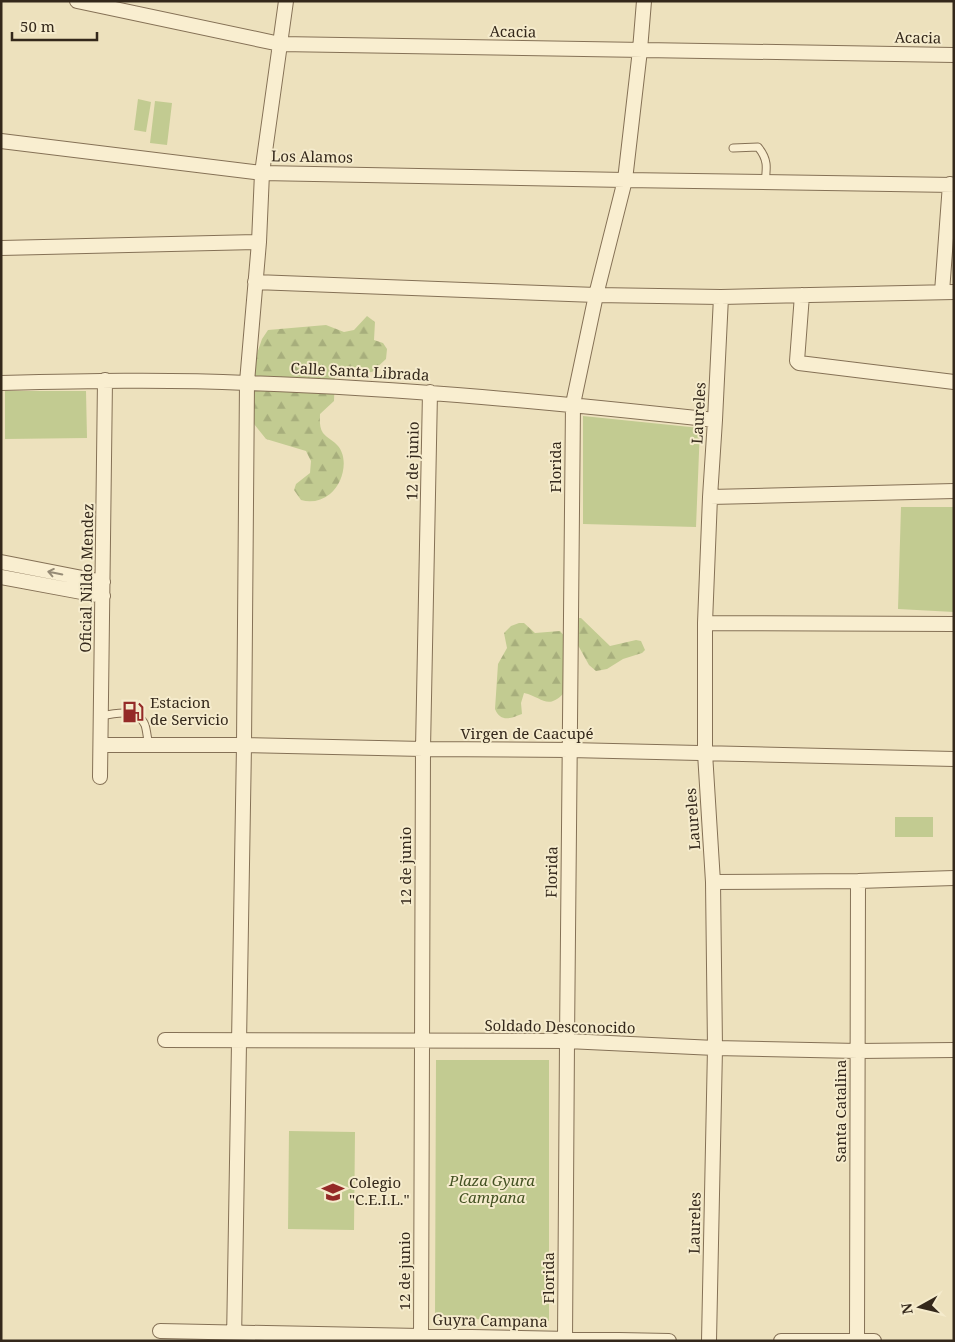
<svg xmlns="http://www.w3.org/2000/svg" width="955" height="1342" viewBox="0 0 955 1342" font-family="'Noto Serif',serif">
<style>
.green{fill:#c2cb91}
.forest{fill:url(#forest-firs)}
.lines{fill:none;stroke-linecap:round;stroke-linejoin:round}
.service-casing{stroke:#857156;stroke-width:9}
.minor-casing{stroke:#857156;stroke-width:16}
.service{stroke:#f9eed0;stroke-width:7}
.minor{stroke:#f9eed0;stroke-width:14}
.oneway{stroke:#968b76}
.labels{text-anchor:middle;stroke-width:4;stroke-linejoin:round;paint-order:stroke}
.street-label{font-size:15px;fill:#34281b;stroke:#f5ebcc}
.poi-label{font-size:15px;fill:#34281b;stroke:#f5ebcc;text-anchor:start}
.park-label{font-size:15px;font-style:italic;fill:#435122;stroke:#f5ebcc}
</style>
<defs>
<pattern id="forest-firs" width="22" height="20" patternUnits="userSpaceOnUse" patternTransform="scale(1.25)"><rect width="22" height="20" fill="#c2cb91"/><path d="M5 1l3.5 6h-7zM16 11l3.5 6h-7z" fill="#a7ae7c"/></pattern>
</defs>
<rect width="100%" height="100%" fill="#ede1bd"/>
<!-- green -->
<path class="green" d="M 138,99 L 151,102 L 146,132 L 134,130 Z
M 155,101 L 172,103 L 167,145 L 150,143 Z
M 5,391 L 86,391 L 87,438 L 5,439 Z
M 583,416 L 700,428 L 696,527 L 583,524 Z
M 901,507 L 954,507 L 954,612 L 898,609 Z
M 895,817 L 933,817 L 933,837 L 895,837 Z
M 436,1060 L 549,1060 L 549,1321 L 435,1318 Z
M 289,1131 L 355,1132 L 354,1230 L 288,1229 Z"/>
<!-- forest -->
<path class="forest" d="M 367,316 L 375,322 L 374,340 L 383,343 L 387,349 L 386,359 L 372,372 L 335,374 L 334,401 L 320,414 C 320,420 319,427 323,433 C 327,438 334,441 338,446 C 349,459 343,484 330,494 C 321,501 311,503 301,500 L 294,490 L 296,484 L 310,473 L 311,461 L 306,451 L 266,439 L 246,414 L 247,382 L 262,339 L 268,330 L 326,325 L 344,332 L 354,330 Z
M 572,618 L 581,618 L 610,646 L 636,640 L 641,641 L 645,650 L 642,653 L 623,659 L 607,669 L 596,671 L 589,665 L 579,647 L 568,635 Z
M 519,623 L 524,623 L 535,633 L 560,631 L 566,638 L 567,642 L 563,694 C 547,710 542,697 524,693 L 521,703 L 522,714 C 511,718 501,723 495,709 L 498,664 L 507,648 L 504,633 L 511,626 Z"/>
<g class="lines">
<!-- service casing -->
<g class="service-casing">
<path id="service" d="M 733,148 L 758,147 C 768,159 767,167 765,182
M 101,716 C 115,713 138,708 145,725 C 147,731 147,738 149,745"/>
</g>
<!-- minor casing -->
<g class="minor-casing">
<path id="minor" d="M 77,1 L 280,44 L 954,55
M 1,141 L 262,173 L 625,180 L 954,185
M 1,248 L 259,242
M 255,282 L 596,295 L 721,297 L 954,292
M 942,292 L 950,184
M 802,295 L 797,361 L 799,363 L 954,382
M 1,383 C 83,381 165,379 247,383 C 404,388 560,403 715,420
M 710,497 L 954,491
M 1,562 L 103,582
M 1,577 L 103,596
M 705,623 L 954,624
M 101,745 L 244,745 L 423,749 L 570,750 L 954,759
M 100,777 L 105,380
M 713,882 L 858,881 L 954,878
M 165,1040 L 567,1041 L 715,1048 L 858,1051 L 954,1050
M 160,1331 L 669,1341
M 234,1341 L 244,745 L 247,382 L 259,242 L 262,173 L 286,1
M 421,1341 L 423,749 L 430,392
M 565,1341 L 567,1041 L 573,404 L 596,295 L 625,180 L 640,50 L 644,1
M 709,1341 L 715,1048 L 713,882 L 705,753 L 705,623 L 710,497 L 715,420 L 721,297
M 781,1341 L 874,1341
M 857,1341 L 858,881"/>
</g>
<!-- service -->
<use href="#service" class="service"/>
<!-- minor -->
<use href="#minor" class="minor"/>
</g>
<!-- one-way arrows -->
<defs><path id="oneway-shaft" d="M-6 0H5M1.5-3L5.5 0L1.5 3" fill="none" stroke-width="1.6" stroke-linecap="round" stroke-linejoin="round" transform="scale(1.25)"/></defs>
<use class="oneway" href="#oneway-shaft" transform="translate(55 573) rotate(-169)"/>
<!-- icons -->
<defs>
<g id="fuel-bare" transform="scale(1.725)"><path d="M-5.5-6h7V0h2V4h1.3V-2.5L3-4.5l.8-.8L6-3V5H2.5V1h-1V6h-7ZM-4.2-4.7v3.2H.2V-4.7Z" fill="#942a27" stroke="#f5ebcc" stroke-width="2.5" paint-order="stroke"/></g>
<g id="school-bare" transform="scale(1.725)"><path d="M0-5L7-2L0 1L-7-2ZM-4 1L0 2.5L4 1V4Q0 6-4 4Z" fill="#942a27" stroke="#f5ebcc" stroke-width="2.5" paint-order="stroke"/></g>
</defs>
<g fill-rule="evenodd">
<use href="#fuel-bare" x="133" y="712"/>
<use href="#school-bare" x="333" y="1192"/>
</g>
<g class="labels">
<!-- street labels -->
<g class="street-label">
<text transform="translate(513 32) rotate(1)" y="5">Acacia</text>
<text transform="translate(918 38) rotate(1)" y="5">Acacia</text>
<text transform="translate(312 157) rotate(1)" y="5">Los Alamos</text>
<text transform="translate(360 372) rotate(3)" y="5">Calle Santa Librada</text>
<text transform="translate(699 413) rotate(-87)" y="5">Laureles</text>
<text transform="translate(413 461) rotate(-89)" y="5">12 de junio</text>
<text transform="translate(556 467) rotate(-90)" y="5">Florida</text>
<text transform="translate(87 578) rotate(-89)" y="5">Oficial Nildo Mendez</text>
<text x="527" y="739">Virgen de Caacupé</text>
<text transform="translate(693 819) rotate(-94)" y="5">Laureles</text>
<text transform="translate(406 866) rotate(-90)" y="5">12 de junio</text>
<text transform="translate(552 872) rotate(-89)" y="5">Florida</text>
<text transform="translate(560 1027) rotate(1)" y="5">Soldado Desconocido</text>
<text transform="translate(841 1111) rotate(-90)" y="5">Santa Catalina</text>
<text transform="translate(695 1223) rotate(-89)" y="5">Laureles</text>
<text transform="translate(405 1271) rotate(-90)" y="5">12 de junio</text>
<text transform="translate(549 1278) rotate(-90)" y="5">Florida</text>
<text transform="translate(490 1321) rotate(1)" y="5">Guyra Campana</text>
</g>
<!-- poi labels -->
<g class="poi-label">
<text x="150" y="708">Estacion<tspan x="150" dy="17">de Servicio</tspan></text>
<text x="349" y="1188">Colegio<tspan x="349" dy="17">"C.E.I.L."</tspan></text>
</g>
<!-- park labels -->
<g class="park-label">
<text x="492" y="1186">Plaza Gyura<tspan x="492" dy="17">Campana</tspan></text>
</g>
</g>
<!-- border -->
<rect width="955" height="1342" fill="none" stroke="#34281b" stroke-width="5"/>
<!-- north arrow -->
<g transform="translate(920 1307) rotate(262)" stroke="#f5ebcc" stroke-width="4" paint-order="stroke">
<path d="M0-4L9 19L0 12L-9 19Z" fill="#34281b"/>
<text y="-8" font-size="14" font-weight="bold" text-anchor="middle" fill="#34281b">N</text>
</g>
<!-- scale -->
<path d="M12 32v8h85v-8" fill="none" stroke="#34281b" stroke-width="2.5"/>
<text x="20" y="32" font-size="15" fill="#34281b" stroke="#f5ebcc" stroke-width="4" paint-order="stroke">50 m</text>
</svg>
